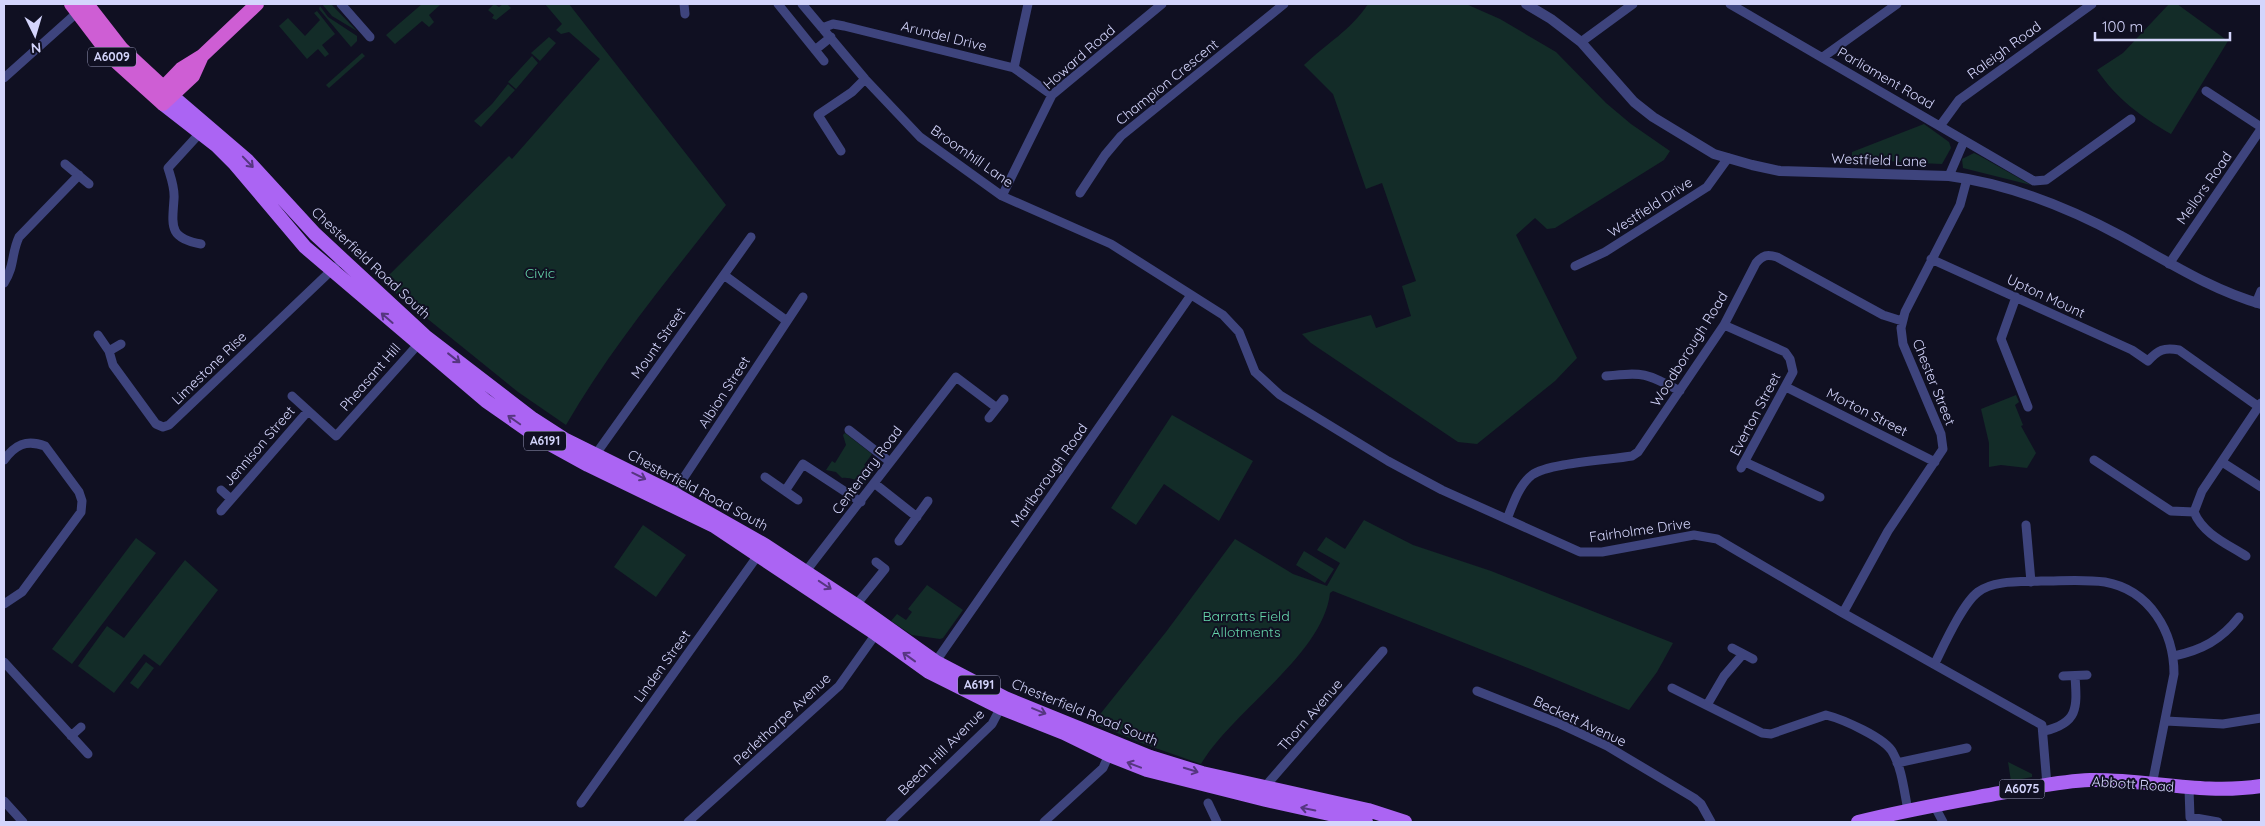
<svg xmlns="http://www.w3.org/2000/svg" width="2265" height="826" viewBox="0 0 2265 826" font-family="Quicksand,sans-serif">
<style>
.green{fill:#132c28}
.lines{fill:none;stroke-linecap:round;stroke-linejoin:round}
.minor{stroke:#3e447d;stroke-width:9}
.tertiary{stroke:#3e447d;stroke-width:10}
.primary{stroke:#ab64f3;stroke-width:14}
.trunk{stroke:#ce5ed4;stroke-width:14}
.oneway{stroke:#563680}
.labels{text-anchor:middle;stroke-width:4;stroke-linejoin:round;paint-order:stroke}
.shield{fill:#101022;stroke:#999abb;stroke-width:1}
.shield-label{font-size:12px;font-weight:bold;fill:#d4d5fc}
.street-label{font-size:14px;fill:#d4d5fc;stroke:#101022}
.park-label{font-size:14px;fill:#66d6ab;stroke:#101022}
</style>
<rect width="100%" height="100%" fill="#101022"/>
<!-- green -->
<path class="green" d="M 322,4 L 331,4 L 357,31 L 332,16 Z
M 422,4 L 441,4 L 429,15 L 434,22 L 429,27 L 422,21 L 395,44 L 386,35 Z
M 494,4 L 499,7 L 503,4 L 507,4 L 511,8 L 496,20 L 492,18 L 494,15 L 488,10 Z
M 545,4 L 569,4 L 726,205 C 670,277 611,347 566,425 L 518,392 L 382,282 L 509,156 L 512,159 L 600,59 L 569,32 L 561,34 L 556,30 L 562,24 Z
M 1368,4 L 1466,4 L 1500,19 L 1556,52 L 1606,103 L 1631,124 L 1670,151 L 1664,160 L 1555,228 L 1547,229 L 1535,218 L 1516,235 L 1577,358 L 1555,381 L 1477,444 L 1458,442 L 1311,343 L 1302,334 L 1371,315 L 1376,328 L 1411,316 L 1402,286 L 1416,281 L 1382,183 L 1366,189 L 1333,94 L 1304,65 C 1326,44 1351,30 1368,4 Z
M 2169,4 L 2177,4 L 2228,41 L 2171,134 C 2140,116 2117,99 2097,70 L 2123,53 Z
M 320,6 L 328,17 L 357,36 L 357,41 L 351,47 L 319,9 Z
M 317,11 L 335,34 L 322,45 L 329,54 L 325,57 L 318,49 L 307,59 L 279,26 L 288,18 L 305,36 L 320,20 L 314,13 Z
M 549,37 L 556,43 L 540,61 L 531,53 Z
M 362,53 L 365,56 L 329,88 L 326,85 Z
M 532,56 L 538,63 L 516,89 L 508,82 Z
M 508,84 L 515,90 L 481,127 L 474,121 L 492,104 Z
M 1924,124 L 1949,142 L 1951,148 L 1942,164 L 1898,162 L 1852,156 L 1852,152 Z
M 1974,153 L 1980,156 L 2031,185 L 1963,168 L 1962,159 Z
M 2016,395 L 2019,402 L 2015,405 L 2023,425 L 2021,426 L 2036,453 L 2027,468 L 2001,465 L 1989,467 L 1989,443 L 1981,409 Z
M 1172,415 L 1253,461 L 1219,521 L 1164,484 L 1136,525 L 1111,508 Z
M 845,433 L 872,454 L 864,465 L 874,472 L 865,483 C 858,481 850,477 842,478 L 836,472 L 826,470 L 832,461 L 835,463 L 846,445 L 843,435 Z
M 1364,520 L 1413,545 L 1491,571 L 1673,643 L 1657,672 L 1629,710 L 1528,668 L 1333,591 L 1330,593 C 1323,655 1233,710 1201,764 L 1144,744 L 1093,723 L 1166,632 L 1235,539 L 1293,574 L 1327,586 L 1340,563 L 1317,550 L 1326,537 L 1345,549 Z
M 643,525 L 686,555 L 656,597 L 614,567 Z
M 136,538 L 156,553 L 72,664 L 52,649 Z
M 1304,551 L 1334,569 L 1325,583 L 1296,565 Z
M 185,560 L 218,590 L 160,666 L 144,654 L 114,693 L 78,666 L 107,626 L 124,638 Z
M 927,585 L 963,610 L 943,638 L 940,639 L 912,635 L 891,621 L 897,614 L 906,620 L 912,612 L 908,609 Z
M 146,662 L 154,668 L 138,689 L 130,683 Z
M 2008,762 L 2032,774 L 2032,777 L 2011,781 Z"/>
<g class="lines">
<!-- minor -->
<path class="minor" d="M 341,4 L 370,37
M 684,4 L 685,14
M 778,4 L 824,61
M 802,4 L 865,79 L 920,137 L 1002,196 L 1111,244 L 1223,315 L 1239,332 L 1255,372 L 1280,395 L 1388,461 L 1442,490 L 1580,552 L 1602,552 L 1694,535 L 1717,539 L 1843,613 L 2042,725 L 2047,785
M 1730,4 L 2034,181 L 2046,180 L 2131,119
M 822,28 L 833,24 L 844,26 L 1014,68 L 1052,95
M 1581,42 L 1633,4
M 815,50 L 831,37
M 1823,57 L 1897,4
M 1014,68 L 1028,4
M 4,78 L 80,10
M 2206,91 L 2261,127
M 1940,126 L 1959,100 L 2092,4
M 200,133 L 168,168 C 171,178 175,188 174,199 C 172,227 169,238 201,244
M 841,151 L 818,115 L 852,92 L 865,79
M 65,164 L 89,184
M 1949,176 L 1964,141
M 1080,193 L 1105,155 L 1121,136 L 1284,4
M 1002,196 L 1052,95 L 1162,4
M 1931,259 L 2132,350 L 2148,361 C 2158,350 2164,347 2179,350 L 2259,407
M 2169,264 L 2261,129
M 1575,266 L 1605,252 L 1707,187 L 1728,158
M 724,275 L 787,321
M 4,283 C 15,266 11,254 19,237 L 79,175
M 2016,297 L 2001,339 L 2028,407
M 2256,303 L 2261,291
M 1724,325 L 1785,352 L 1790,359 L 1793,372 L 1741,468
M 98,335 L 109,351
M 121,344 L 109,351 L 113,365 L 156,424 L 163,427 L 169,425 L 335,267
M 1606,376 C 1644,372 1646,373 1680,391
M 1786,387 L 1935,462
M 292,396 L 336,436 L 422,340
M 989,418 L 1004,399
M 849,430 L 890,462
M 593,458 L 751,237
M 4,460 C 15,445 26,439 45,446 L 79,492 L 82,501 L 81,512 L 22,592 L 4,604
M 2094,460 L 2171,511 L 2194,512
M 1745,462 L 1820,497
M 2222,462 L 2261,487
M 765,477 L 798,500
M 874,483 L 917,517
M 221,490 L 231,499
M 785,491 L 803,464 L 861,502
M 671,497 L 803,297
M 221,511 L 308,411
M 2194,512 L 2202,491 L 2261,403
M 2194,512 C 2203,534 2227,544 2246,556
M 1507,519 C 1513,504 1519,485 1532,475 C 1548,463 1609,460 1632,456 L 1638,452 L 1724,325 L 1756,263 C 1763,255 1767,254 1777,257 L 1883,315 L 1902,321
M 2026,525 L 2031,582
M 899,541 L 928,501
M 803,575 L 956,377 L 997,408
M 856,605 L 885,569 L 876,562
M 1843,613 L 1888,531 L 1943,449 L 1941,434 L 1903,344 L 1901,328 L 1905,312 L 1960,205 L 1967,179
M 1732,648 L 1753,659
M 2174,656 C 2202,650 2221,640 2239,617
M 4,662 L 88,754
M 1935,663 C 1944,645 1963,603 1978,592 C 1994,580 2021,582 2041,581 C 2062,581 2084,579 2105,582 C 2150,590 2174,632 2174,674 L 2152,785
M 934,664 L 1191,295
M 2063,676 L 2087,675
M 1672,688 L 1762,733 L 1771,734 L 1826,715 C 1842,719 1886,738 1893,753 C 1902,769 1904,791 1908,810
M 1477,691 L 1558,723 L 1607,746 L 1694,798 L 1701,804 L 1711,822
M 1707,705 L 1724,676 L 1743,654
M 2166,721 L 2223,724 L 2261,718
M 2044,731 C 2079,723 2077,707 2075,676
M 71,736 L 81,727
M 1897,763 L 1967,748
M 2189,789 L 2190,817 L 2218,822
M 1267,792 L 1269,782 L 1383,651
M 4,801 L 23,822
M 581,803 L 761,551
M 1208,803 L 1217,822
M 1934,805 L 1943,822
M 688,822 L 839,686 L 878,631
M 890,822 L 992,724 L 1002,705
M 1044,822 L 1103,768 L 1111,750"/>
<!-- tertiary -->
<path class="tertiary" d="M 1526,4 L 1551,19 L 1581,42 L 1634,102 L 1653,117 L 1714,154 L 1752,165 L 1780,171 L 1949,176 C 2010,184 2067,207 2121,236 C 2167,261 2211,290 2261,304"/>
<!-- primary -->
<path class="primary" d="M 163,88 L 247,160 L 315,234 L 425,336 L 533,419 L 564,439 L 673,493 L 765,545 L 856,605 L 936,662 L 1005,698 L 1150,757 L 1202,773 L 1368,810 L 1405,822
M 163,104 L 217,146 L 234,163 L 305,247 L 486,401 L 539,438 L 588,465 L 714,526 L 876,634 L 929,672 L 1001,708 L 1064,733 L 1109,755 L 1147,770 L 1266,800 L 1366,822
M 1858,822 C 1905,810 1952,802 2000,793 C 2030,788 2060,781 2090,780 C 2149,779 2201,795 2261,786"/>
<!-- trunk -->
<path class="trunk" d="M 71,4 L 112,58 L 163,104 L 193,76 L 202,56
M 87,4 L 122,49 L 163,87
M 155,96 L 181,69 L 202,56 L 257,4"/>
</g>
<!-- one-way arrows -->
<defs><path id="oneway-shaft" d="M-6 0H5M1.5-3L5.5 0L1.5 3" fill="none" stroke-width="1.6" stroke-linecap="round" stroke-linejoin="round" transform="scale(1.25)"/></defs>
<g class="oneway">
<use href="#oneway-shaft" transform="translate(248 162) rotate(46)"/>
<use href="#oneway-shaft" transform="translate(387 318) rotate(-139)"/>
<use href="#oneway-shaft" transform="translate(454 358) rotate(38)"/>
<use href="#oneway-shaft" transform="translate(514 420) rotate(-145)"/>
<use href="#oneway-shaft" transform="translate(639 476) rotate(26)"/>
<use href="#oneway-shaft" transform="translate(825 585) rotate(34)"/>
<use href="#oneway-shaft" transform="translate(909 657) rotate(-144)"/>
<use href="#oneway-shaft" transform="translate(1039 711) rotate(22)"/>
<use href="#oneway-shaft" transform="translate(1134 765) rotate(-159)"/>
<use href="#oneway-shaft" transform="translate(1191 770) rotate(17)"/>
<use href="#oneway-shaft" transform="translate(1308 809) rotate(-168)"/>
</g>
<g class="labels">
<!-- shield labels -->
<g class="shield">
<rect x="88" y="47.5" width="48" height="19" rx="4"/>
<rect x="524" y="431.5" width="42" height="19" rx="4"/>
<rect x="958" y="675.5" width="42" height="19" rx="4"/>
<rect x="1999.5" y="779.5" width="45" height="19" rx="4"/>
</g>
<g class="shield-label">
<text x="112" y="61">A6009</text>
<text x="545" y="445">A6191</text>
<text x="979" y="689">A6191</text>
<text x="2022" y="793">A6075</text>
</g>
<!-- street labels -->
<g class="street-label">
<text transform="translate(944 36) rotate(14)" y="5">Arundel Drive</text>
<text transform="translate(2004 50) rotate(-36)" y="5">Raleigh Road</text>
<text transform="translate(1079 57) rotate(-41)" y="5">Howard Road</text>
<text transform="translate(1886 78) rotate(30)" y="5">Parliament Road</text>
<text transform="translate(1167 82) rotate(-39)" y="5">Champion Crescent</text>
<text transform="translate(972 156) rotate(35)" y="5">Broomhill Lane</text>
<text transform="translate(1879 160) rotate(2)" y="5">Westfield Lane</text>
<text transform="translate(2204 188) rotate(-55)" y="5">Mellors Road</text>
<text transform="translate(1650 207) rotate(-33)" y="5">Westfield Drive</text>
<text transform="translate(371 263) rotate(43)" y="5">Chesterfield Road South</text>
<text transform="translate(2046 296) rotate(25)" y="5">Upton Mount</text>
<text transform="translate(658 343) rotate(-55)" y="5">Mount Street</text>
<text transform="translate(1689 349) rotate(-58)" y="5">Woodborough Road</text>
<text transform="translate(209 368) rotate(-44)" y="5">Limestone Rise</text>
<text transform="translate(370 377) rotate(-49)" y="5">Pheasant Hill</text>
<text transform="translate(1934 382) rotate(68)" y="5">Chester Street</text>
<text transform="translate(724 392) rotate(-57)" y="5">Albion Street</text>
<text transform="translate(1867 412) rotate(27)" y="5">Morton Street</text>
<text transform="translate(1755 414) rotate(-62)" y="5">Everton Street</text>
<text transform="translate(259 446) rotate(-49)" y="5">Jennison Street</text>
<text transform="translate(867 470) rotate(-53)" y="5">Centenary Road</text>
<text transform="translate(1049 475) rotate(-55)" y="5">Marlborough Road</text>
<text transform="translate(698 490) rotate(28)" y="5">Chesterfield Road South</text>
<text transform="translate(1640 530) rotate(-8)" y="5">Fairholme Drive</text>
<text transform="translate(662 666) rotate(-54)" y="5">Linden Street</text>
<text transform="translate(1085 712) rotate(22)" y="5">Chesterfield Road South</text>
<text transform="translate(1310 715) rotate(-49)" y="5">Thorn Avenue</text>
<text transform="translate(782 719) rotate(-43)" y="5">Perlethorpe Avenue</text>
<text transform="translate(1580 721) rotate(25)" y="5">Beckett Avenue</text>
<text transform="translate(941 752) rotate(-45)" y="5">Beech Hill Avenue</text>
<text transform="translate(2133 784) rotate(4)" y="5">Abbott Road</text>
</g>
<!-- park labels -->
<g class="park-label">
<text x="540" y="278">Civic</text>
<text x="1246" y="621">Barratts Field<tspan x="1246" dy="16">Allotments</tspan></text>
</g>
</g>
<!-- border -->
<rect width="2265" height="826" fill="none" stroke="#d4d5fc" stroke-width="10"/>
<!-- north arrow -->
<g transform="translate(35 35) rotate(175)" stroke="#101022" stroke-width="4" paint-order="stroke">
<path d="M0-4L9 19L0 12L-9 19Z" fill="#d4d5fc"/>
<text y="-8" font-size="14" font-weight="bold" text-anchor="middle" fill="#d4d5fc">N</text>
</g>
<!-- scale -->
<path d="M2095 32v8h135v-8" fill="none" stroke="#d4d5fc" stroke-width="2.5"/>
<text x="2102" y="32" font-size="15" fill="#d4d5fc" stroke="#101022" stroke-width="4" paint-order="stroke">100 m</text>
</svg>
